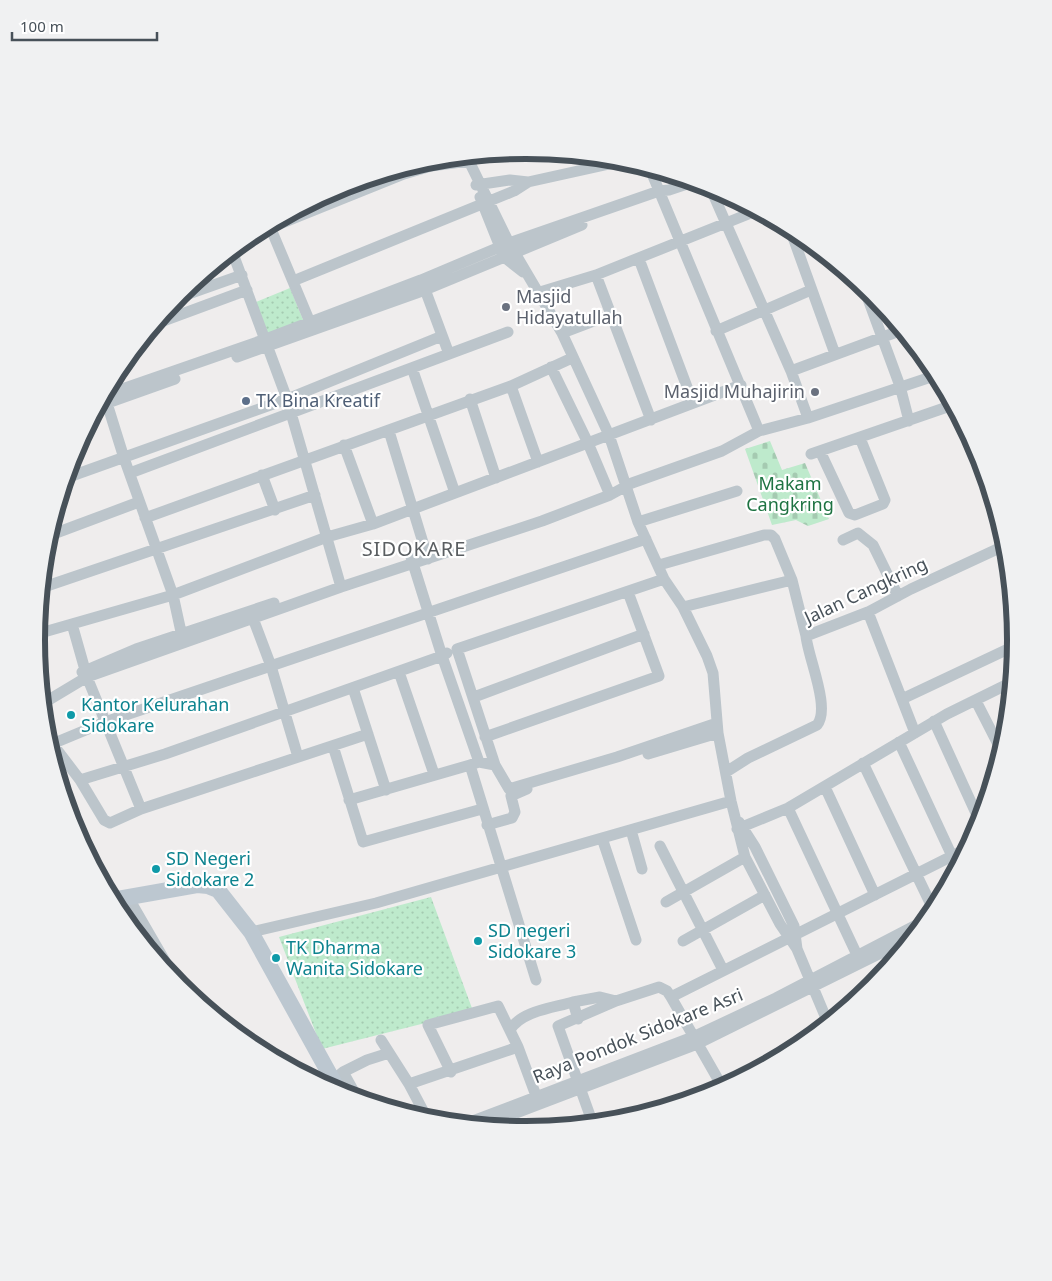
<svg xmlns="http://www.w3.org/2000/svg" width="1052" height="1281" viewBox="0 0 1052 1281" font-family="'Noto Sans',sans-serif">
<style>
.cemetery{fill:url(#cemetery-stones)}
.park{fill:url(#park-dots)}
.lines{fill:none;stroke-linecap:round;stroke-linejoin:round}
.street{stroke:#bcc5cb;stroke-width:11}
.secondary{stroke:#bcc7d0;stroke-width:16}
.worship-dot{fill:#6b7280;stroke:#fff;stroke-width:2}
.service-dot{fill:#5c6f8a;stroke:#fff;stroke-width:2}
.culture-dot{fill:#0f9aa8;stroke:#fff;stroke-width:2}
.labels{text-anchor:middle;stroke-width:4.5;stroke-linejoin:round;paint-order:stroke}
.worship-label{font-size:18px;fill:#5b616d;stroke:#fff;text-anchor:start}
.service-label{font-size:18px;fill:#4e5e75;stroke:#fff;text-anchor:start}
.park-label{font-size:18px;fill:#1e7342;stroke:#fff}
.street-label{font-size:18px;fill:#475159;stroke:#fff}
.culture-label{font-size:18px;fill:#0d838f;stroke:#fff;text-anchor:start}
.quarter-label{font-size:20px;letter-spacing:1px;fill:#5a5e61;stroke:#fff}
.rim{fill:none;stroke:#475159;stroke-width:6}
</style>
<defs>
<pattern id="cemetery-stones" width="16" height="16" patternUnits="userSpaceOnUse" patternTransform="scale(1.25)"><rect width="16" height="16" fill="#beeacc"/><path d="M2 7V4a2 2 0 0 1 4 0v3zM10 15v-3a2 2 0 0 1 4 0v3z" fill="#a5cab1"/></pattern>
<pattern id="park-dots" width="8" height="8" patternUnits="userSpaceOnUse" patternTransform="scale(1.25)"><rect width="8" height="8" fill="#beeacc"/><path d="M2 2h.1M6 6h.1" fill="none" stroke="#a5cab1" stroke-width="1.8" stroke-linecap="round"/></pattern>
</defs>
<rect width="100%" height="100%" fill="#efeded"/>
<!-- cemetery -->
<path class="cemetery" d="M 770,441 L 782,470 L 805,463 L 829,519 L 808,526 L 796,520 L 772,525 L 745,449 Z"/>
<!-- park -->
<path class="park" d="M 290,288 L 304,322 L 268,336 L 256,302 Z
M 431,897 L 473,1011 L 322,1049 L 279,937 Z"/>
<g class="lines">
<!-- street -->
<path class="street" d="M 467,157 L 509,243 L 562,333 L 609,435 L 638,522 L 664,579 L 683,607 L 707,656 L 713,673 L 718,733 L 731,801 L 745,857 L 780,924 L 797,949
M 650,169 L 759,431
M 476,185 L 510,180 L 528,182 L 623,161
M 710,187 L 791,371 L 808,418
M 480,197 L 504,257 L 523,272
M 271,229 L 312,327
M 790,229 L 835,354
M 250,236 L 404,174 L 431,166 L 469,161
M 232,251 L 287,399 L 341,587
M 639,259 L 693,403
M 596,275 L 651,420
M 293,281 L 514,191 L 528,182
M 864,288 L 900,386 L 909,421
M 540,292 L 596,275 L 756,211
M 177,298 L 242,275
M 155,324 L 247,290
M 716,331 L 811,290
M 562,333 L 612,314
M 449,354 L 508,332
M 237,357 L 425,290 L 582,225
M 551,367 L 588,443 L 610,495
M 412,368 L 455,493
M 791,371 L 902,330
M 511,386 L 538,462
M 105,395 L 266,339 L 421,280 L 509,243 L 659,191 L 669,190 L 693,182
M 105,397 L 124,458 L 173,595 L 183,641
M 470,399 L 496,478
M 99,406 L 175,379
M 389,431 L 428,559
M 344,445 L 373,524
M 820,451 L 849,513 L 855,515 L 883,504 L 885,500 L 860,438
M 811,454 L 953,405
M 130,473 L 449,354 L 423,284
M 262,475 L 275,510
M 66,478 L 287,399 L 442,336
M 145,518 L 511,386 L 572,358
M 638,522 L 737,491
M 48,536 L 139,502
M 843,540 L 858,533 L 873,545 L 898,596
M 659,565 L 764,535 L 771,535 L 775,539 L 792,580 L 806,636
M 41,588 L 315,495
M 683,607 L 792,580
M 868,612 L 915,733
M 251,613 L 271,666 L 298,757
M 72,624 L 87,677 L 141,809
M 37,634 L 173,595 L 327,537 L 373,524 L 741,385
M 447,653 L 442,656 L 479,762
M 82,672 L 136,649 L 274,603
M 399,672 L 434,774
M 353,688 L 386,790
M 474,697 L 644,634
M 902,699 L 1006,650 L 1015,650
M 976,701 L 1002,752
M 42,704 L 87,677 L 341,587 L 542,521 L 610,495 L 632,483 L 722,451 L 759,431 L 808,418 L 937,375
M 934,721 L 980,822
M 45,734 L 80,780 L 104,820 L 110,823 L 141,809 L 368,734
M 485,737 L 659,676 L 628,592
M 899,742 L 952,856
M 52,744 L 105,722 L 646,539
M 333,746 L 363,842 L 482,809
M 648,754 L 718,733
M 863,763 L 934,911
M 495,765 L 457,649 L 664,579
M 726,772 L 748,758 L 817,725 C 831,708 808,658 806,636 L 868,612 L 911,589 L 1006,545
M 80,780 L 165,754 L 442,656 L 411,557
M 825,787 L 875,895
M 349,800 L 470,765
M 788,808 L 857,955
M 739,822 L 755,847 L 794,926 L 797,949 L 828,1023
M 487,825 L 512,818 L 515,812 L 511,796 L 527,789
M 737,829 L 788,808 L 947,714 L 1012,682
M 631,830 L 642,869
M 602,838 L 636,940
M 660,846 L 723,970
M 128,897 L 180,987
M 666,902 L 745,857
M 251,932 L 376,903 L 731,801
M 683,941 L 765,895
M 536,980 L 470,765 L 479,762 L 495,765 L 509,789 L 617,757 L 717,723
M 671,997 L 968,848
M 573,1002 L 600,997 L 616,1001
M 510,1030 C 521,1011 553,1008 573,1002 L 578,1019
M 381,1040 L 409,1084 L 428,1120
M 343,1072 L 367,1060 L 389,1053
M 451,1072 L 428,1025 L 498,1006 L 518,1047 L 538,1101
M 338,1076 L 343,1072 L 358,1099
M 409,1084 L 518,1047
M 709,1094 L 716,1092
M 465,1124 L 693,1037 L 776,998 L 928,919
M 593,1124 L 558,1026 L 616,1001 L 659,987 L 667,991 L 671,997 L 723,1088
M 482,1126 L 697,1044 L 913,937"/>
<!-- secondary -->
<path class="secondary" d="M 112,900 L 197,885 L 208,886 L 218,890 L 251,932 L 340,1093"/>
</g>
<!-- markers -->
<g class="worship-dot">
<circle cx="506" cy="307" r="5"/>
<circle cx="815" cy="392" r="5"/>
</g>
<circle class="service-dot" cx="246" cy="401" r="5"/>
<g class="culture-dot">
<circle cx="71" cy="715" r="5"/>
<circle cx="156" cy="869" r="5"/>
<circle cx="478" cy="941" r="5"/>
<circle cx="276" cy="958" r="5"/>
</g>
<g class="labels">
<!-- worship labels -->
<g class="worship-label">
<text x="516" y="303">Masjid<tspan x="516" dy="21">Hidayatullah</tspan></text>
<text x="805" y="398" text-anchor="end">Masjid Muhajirin</text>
</g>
<!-- service labels -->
<g class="service-label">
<text x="256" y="407">TK Bina Kreatif</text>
</g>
<!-- park labels -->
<g class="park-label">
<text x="790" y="490">Makam<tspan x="790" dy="21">Cangkring</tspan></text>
</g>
<!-- street labels -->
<g class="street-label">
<text transform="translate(866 591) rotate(-25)" y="6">Jalan Cangkring</text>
<text transform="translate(638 1036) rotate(-22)" y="6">Raya Pondok Sidokare Asri</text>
</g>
<!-- culture labels -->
<g class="culture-label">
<text x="81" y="711">Kantor Kelurahan<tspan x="81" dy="21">Sidokare</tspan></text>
<text x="166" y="865">SD Negeri<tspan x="166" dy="21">Sidokare 2</tspan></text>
<text x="488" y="937">SD negeri<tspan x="488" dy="21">Sidokare 3</tspan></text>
<text x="286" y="954">TK Dharma<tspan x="286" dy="21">Wanita Sidokare</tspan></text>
</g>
<!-- quarter labels -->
<g class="quarter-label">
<text x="414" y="556">SIDOKARE</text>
</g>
</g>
<!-- crop -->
<path d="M0 0H1052V1281H0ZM45 640a481 481 0 1 1 962 0a481 481 0 1 1-962 0Z" fill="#f0f1f2" fill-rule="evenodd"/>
<path class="rim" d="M45 640a481 481 0 1 1 962 0a481 481 0 1 1-962 0Z"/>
<!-- scale -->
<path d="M12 32v8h145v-8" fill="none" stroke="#475159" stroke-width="2.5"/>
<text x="20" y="32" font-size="15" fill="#475159" stroke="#ffffff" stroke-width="4" paint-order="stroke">100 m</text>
</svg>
